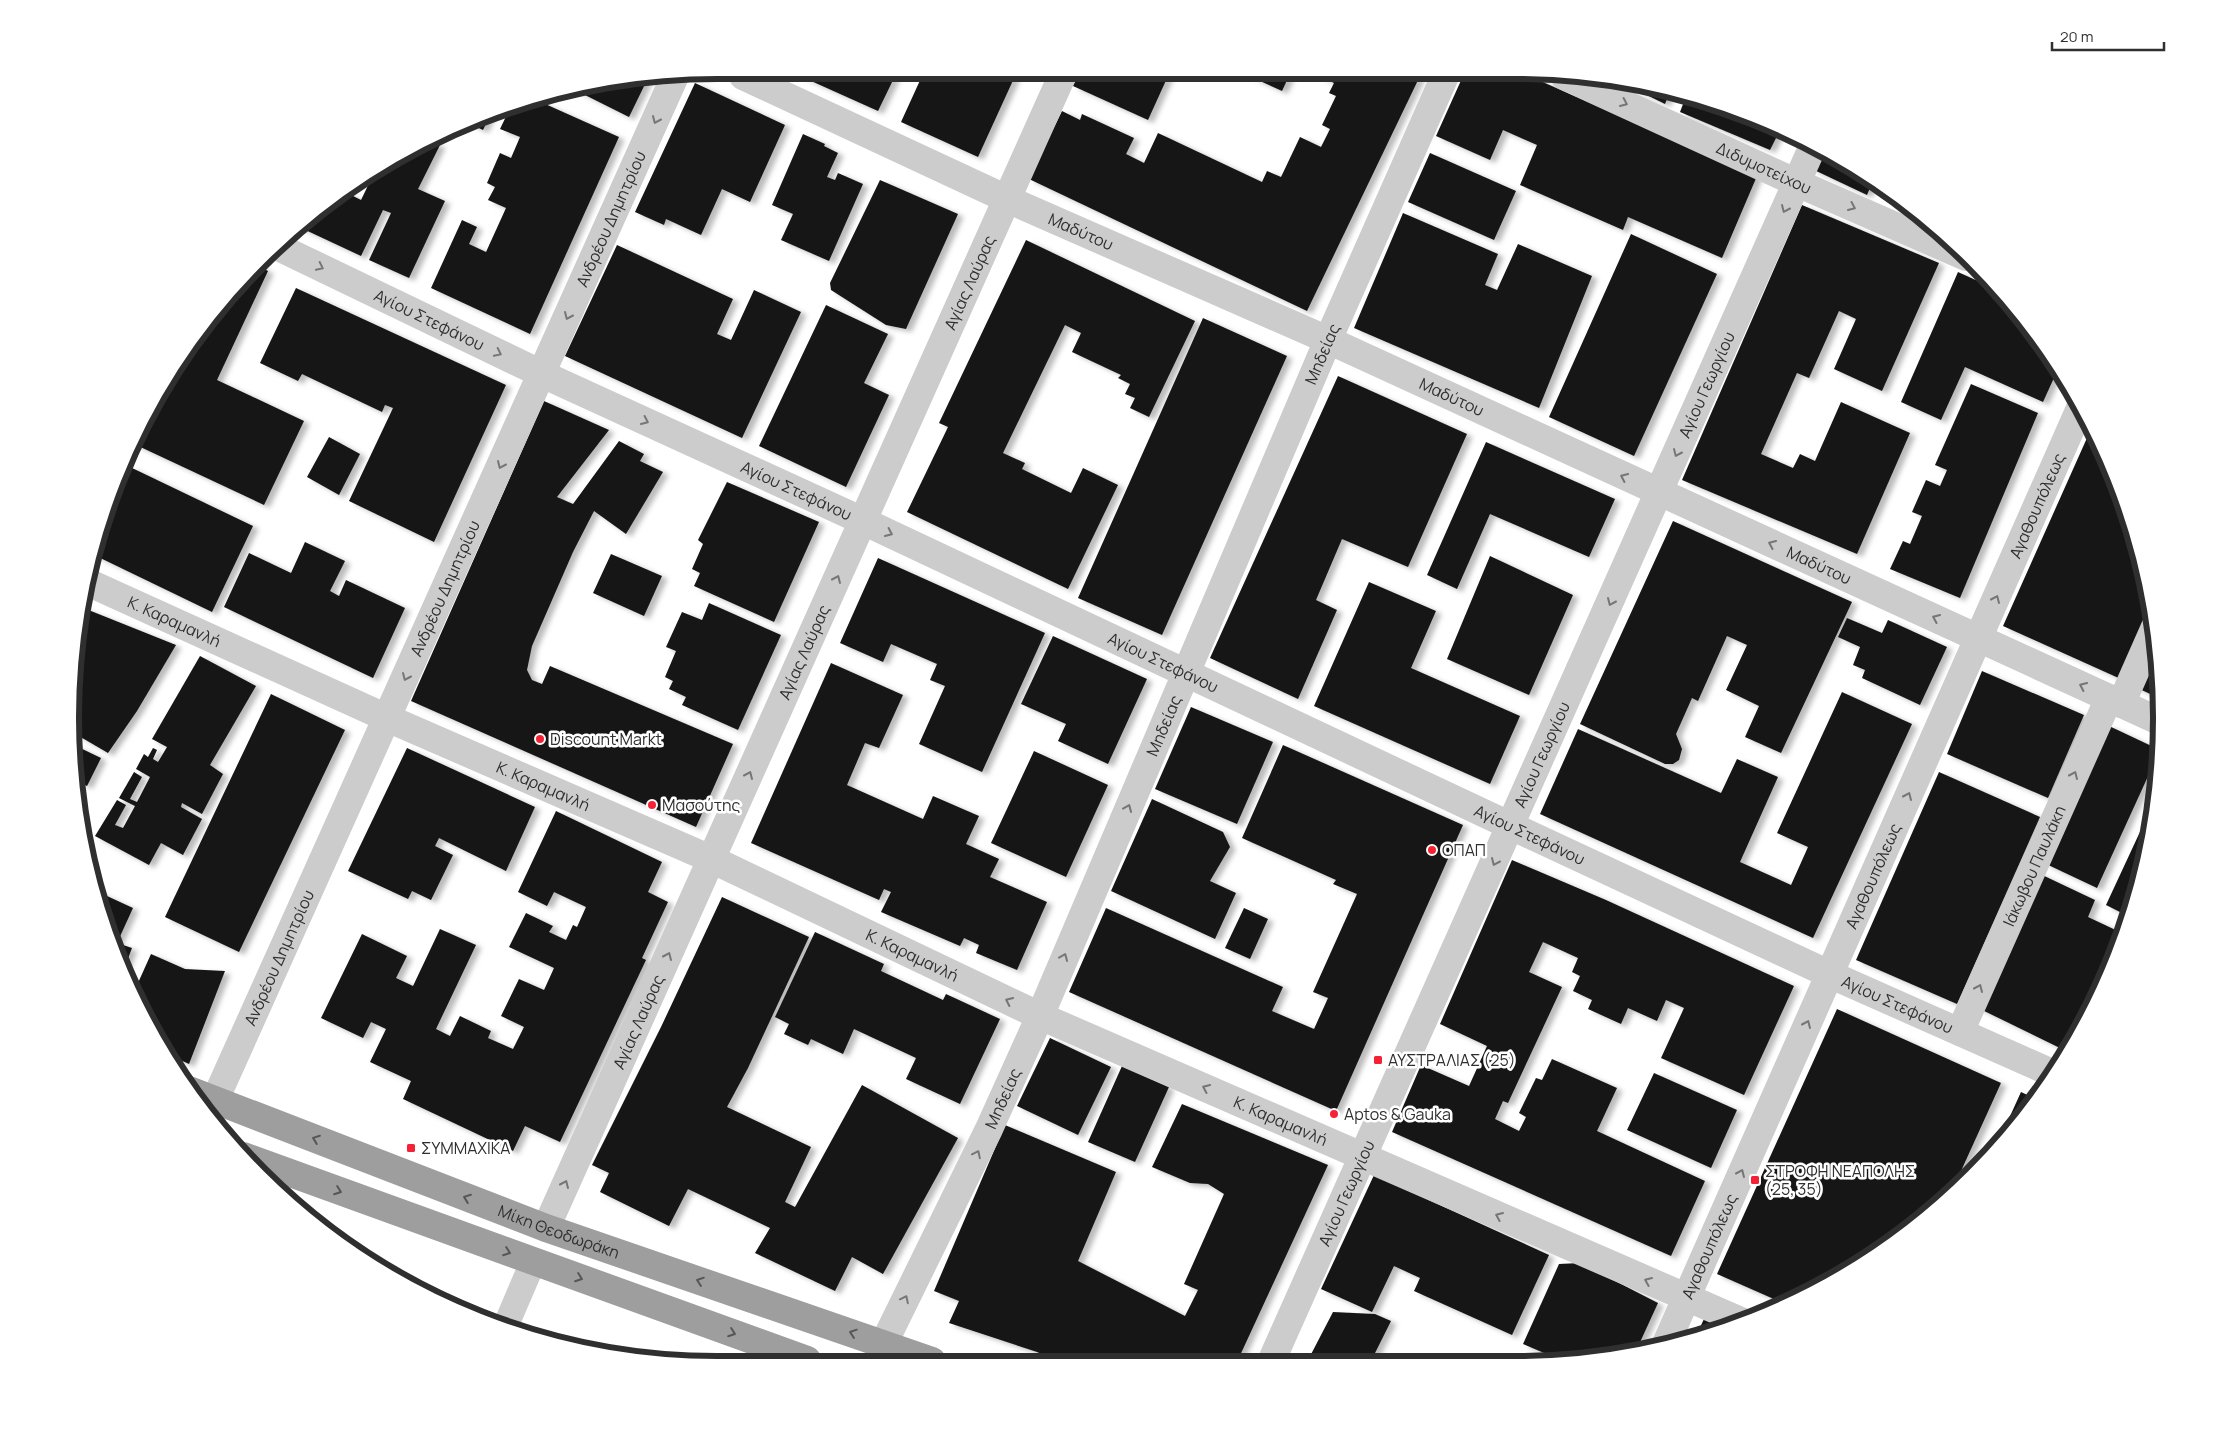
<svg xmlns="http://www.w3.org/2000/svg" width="2232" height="1435" viewBox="0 0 2232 1435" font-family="Manrope,sans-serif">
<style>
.cemetery{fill:url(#cemetery-stones)}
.building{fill:#161616;filter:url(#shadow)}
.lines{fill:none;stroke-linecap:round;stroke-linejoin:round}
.pedestrian{stroke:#ccc;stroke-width:26}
.minor{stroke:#ccc;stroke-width:28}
.tertiary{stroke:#ccc;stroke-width:28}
.trunk{stroke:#9e9e9e;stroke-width:28}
.oneway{stroke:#767676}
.oneway2{stroke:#565656}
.poi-dot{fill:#f42234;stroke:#fff;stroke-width:2}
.labels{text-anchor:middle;stroke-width:5;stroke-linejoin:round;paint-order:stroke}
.street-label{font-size:16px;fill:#2f2f2f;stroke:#fff}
.poi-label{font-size:16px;fill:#2f2f2f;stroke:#fff;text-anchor:start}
.rim{fill:none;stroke:#2f2f2f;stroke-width:6}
</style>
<defs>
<pattern id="cemetery-stones" width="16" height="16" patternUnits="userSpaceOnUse" patternTransform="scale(1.25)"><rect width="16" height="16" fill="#e5eddb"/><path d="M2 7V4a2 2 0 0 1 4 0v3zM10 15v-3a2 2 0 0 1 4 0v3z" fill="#c5ccbc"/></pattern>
<filter id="shadow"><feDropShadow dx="5.5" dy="3" stdDeviation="2.5" flood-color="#0004"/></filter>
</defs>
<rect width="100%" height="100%" fill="#fff"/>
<!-- cemetery -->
<path class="cemetery" d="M 413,1283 L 532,1332 L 469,1316 Z"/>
<!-- building -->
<path class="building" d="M 633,76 L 649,76 L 629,117 L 573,89 Z
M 800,76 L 895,76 L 878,111 Z
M 922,76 L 1015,76 L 978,157 L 901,122 Z
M 1078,76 L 1168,76 L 1148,120 L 1073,86 Z
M 1249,76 L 1289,76 L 1282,91 Z
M 1319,76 L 1420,76 L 1307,311 L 1029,179 L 1062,111 L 1080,120 L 1082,114 L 1134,138 L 1126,154 L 1144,163 L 1158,133 L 1262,182 L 1267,171 L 1281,177 L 1300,137 L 1321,147 L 1330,129 L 1322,125 L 1336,96 L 1329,93 L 1334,83 Z
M 1463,76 L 1529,76 L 1757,176 L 1722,258 L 1628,217 L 1623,230 L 1520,185 L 1537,145 L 1503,130 L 1490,160 L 1436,136 Z
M 1616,80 L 1635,85 L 1669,94 L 1665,104 Z
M 695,83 L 785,125 L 750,202 L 722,189 L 701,235 L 666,219 L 664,225 L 635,212 Z
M 534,99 L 619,137 L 530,334 L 431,288 L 462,220 L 477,227 L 469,244 L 486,252 L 506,208 L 488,200 L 495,187 L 487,183 L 500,153 L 511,158 L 520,137 L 500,129 L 512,104 Z
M 1685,99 L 1763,119 L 1780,130 L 1770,150 L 1680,112 Z
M 491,113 L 483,130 L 470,124 L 478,120 Z
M 803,134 L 825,144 L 824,146 L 838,153 L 827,177 L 835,180 L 838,173 L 863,184 L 829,261 L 781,240 L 793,214 L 772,205 Z
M 433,142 L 440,145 L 418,189 L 445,201 L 409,278 L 369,260 L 391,213 L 383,210 L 361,256 L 299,227 L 343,191 L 361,200 L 375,171 Z
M 1430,153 L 1516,191 L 1494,240 L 1408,202 Z
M 1820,153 L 1872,183 L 1867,195 L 1812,169 Z
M 880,180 L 958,214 L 906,329 L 886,325 L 831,290 L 830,283 Z
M 1899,198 L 1909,204 L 1929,223 L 1895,206 Z
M 1802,205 L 1939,263 L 1882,391 L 1834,369 L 1856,319 L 1839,311 L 1809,378 L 1797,373 L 1761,454 L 1793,468 L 1800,454 L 1815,461 L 1841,402 L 1910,433 L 1857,554 L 1682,480 Z
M 1403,213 L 1498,254 L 1485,285 L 1497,290 L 1518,244 L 1592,276 L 1539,408 L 1354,328 Z
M 1631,234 L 1717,274 L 1634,456 L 1549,417 Z
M 1026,240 L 1195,321 L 1149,417 L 1130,408 L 1135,398 L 1125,394 L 1130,384 L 1118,378 L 1121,375 L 1072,352 L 1081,333 L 1065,325 L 1003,453 L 1025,463 L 1022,469 L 1071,493 L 1083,468 L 1118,485 L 1068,589 L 907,512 L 948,427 L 939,423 Z
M 617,245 L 733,299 L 717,334 L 731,340 L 754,290 L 801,312 L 742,438 L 565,356 Z
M 255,264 L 268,271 L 217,380 L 304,421 L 264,505 L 134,444 L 157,394 L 204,323 Z
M 1958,272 L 2002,292 L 2058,369 L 2043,402 L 1965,367 L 1941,420 L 1901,402 Z
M 296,288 L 506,385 L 434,542 L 349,501 L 393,408 L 385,405 L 382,412 L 302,374 L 298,381 L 260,363 Z
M 826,305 L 888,334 L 864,383 L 889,395 L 846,487 L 759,446 Z
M 1203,318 L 1287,356 L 1162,635 L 1078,598 Z
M 1338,376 L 1467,434 L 1408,567 L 1342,539 L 1316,600 L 1337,610 L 1298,699 L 1210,658 Z
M 1971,384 L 2038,413 L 1960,598 L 1890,569 L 1903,541 L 1910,544 L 1922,516 L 1912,512 L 1926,480 L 1940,486 L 1947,470 L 1935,465 Z
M 544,401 L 609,430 L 557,497 L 573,504 L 619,441 L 644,454 L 640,461 L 663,472 L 626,534 L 594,511 L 573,552 L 532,646 L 527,670 L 532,680 L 542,684 L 550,666 L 733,744 L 696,827 L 411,701 Z
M 2091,429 L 2128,510 L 2152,614 L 2123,680 L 2003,626 Z
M 329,437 L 360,454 L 339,495 L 307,477 Z
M 1486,442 L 1615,499 L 1589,557 L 1490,514 L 1457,589 L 1427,575 Z
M 130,467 L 253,526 L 212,612 L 92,554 L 98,532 Z
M 727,482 L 819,522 L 774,622 L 694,586 L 700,573 L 692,569 L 703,544 L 698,540 Z
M 1673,521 L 1852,602 L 1781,753 L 1745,737 L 1759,706 L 1726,690 L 1747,645 L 1727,636 L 1698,701 L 1692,698 L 1676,734 L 1682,749 L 1679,760 L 1673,764 L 1665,764 L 1580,724 Z
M 305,542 L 345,561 L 330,591 L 339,596 L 346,580 L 405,608 L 373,678 L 224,607 L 249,553 L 291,573 Z
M 611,554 L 662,576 L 644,616 L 593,593 Z
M 1490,556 L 1573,595 L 1529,695 L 1447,659 Z
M 878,558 L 1045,633 L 982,772 L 919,744 L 945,686 L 930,680 L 937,664 L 891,644 L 883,662 L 840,643 Z
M 1369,582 L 1436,611 L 1411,668 L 1520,716 L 1490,784 L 1314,706 Z
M 709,603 L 781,635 L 738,730 L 682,705 L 686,697 L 669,689 L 673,681 L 665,677 L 676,651 L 666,647 L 682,612 L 702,620 Z
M 81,607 L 176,645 L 137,711 L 108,753 L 72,732 L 72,702 L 83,682 L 74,677 Z
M 1847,618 L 1882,633 L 1888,620 L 1947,647 L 1920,705 L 1862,678 L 1865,670 L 1853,665 L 1860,647 L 1838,637 Z
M 1053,636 L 1147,679 L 1108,764 L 1058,741 L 1066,724 L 1021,704 Z
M 2157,652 L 2159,698 L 2135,687 Z
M 200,656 L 256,686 L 210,765 L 223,774 L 202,814 L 182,803 L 181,807 L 202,819 L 183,855 L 161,843 L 149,865 L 95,836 L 117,800 L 126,805 L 115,825 L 123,828 L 135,806 L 119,798 L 134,772 L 142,777 L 130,799 L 137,802 L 150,777 L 136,769 L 144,754 L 148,757 L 153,748 L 157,750 L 153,759 L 158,762 L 167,747 L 152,739 Z
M 831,663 L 903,695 L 879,748 L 865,743 L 847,785 L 923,819 L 933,796 L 979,816 L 966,844 L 999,859 L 990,877 L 1047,902 L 1017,970 L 976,953 L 979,945 L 964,938 L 960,946 L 881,912 L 891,892 L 884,889 L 879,900 L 751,843 Z
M 1982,671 L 2084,715 L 2048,798 L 1947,754 Z
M 1842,692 L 1912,724 L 1813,938 L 1540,814 L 1578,729 L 1721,793 L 1737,759 L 1778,777 L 1740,862 L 1791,885 L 1808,847 L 1777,833 Z
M 271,694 L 345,730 L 239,952 L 165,917 Z
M 1191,707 L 1273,742 L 1237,824 L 1155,789 Z
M 2107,725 L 2160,750 L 2097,888 L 2044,863 Z
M 74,745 L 101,758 L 87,786 L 79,782 Z
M 1283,745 L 1463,825 L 1336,1111 L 1069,992 L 1106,908 L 1283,987 L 1272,1011 L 1314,1029 L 1328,998 L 1313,992 L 1357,894 L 1333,884 L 1336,880 L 1242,838 Z
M 407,748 L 535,807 L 506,871 L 439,838 L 435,846 L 453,855 L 431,900 L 412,891 L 408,899 L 348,871 Z
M 1034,751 L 1108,785 L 1066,877 L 991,843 Z
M 1939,772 L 2040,817 L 1957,1004 L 1856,960 Z
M 2157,779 L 2153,805 L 2146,802 Z
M 1152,799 L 1223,832 L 1230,847 L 1210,881 L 1236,893 L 1215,939 L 1111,891 Z
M 2152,806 L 2140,885 L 2128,916 L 2106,905 Z
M 556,811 L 662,862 L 648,892 L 668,902 L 642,958 L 646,960 L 560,1142 L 525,1126 L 513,1151 L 403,1099 L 411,1081 L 370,1062 L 386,1029 L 371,1022 L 363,1038 L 321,1018 L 362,934 L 407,956 L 396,978 L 413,986 L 440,929 L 476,945 L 436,1029 L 450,1036 L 460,1016 L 491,1031 L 488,1038 L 513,1049 L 524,1027 L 501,1016 L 519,979 L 544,990 L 554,968 L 509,947 L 526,913 L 553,926 L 549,932 L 566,940 L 573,925 L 577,927 L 586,907 L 554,892 L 547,906 L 518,892 Z
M 1512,860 L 1606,900 L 1794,986 L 1744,1095 L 1661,1058 L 1684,1008 L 1666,1000 L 1657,1021 L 1628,1008 L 1621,1024 L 1588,1009 L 1592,1000 L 1573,991 L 1580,976 L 1572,972 L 1578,958 L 1543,942 L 1529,972 L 1562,987 L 1508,1103 L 1503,1101 L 1495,1119 L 1519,1131 L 1526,1117 L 1519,1113 L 1536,1078 L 1542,1080 L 1552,1059 L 1617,1088 L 1597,1131 L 1705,1181 L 1671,1256 L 1392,1132 L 1421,1065 L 1469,1086 L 1487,1046 L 1440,1024 Z
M 2038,873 L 2095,900 L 2088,917 L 2122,933 L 2095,1004 L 2066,1051 L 1976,1007 Z
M 94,890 L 133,908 L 117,943 L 132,948 L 124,969 Z
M 722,897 L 809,937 L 748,1068 L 727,1107 L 811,1147 L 785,1202 L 795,1207 L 862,1085 L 958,1138 L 883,1274 L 852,1257 L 835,1291 L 755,1253 L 770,1228 L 688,1189 L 669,1226 L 600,1192 L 609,1173 L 592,1165 L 661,1027 Z
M 1244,908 L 1268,919 L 1250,959 L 1225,948 Z
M 815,932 L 884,964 L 881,971 L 943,1000 L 946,994 L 1000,1019 L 960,1104 L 906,1079 L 916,1058 L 854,1029 L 843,1054 L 811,1039 L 808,1045 L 784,1034 L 789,1024 L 775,1017 Z
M 151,954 L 185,969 L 225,971 L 189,1064 L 165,1053 L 133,994 Z
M 1837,1009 L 2001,1083 L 1961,1171 L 1967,1173 L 1909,1231 L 1801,1298 L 1785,1304 L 1717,1274 Z
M 1050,1038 L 1111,1067 L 1078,1135 L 1017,1106 Z
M 1122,1066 L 1169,1087 L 1135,1162 L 1088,1142 Z
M 1654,1073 L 1737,1110 L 1711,1168 L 1627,1130 Z
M 2021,1092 L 2036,1099 L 2028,1112 L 2012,1128 L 2006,1125 Z
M 1182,1104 L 1328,1165 L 1237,1362 L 1057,1361 L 1037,1352 L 949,1323 L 959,1301 L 934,1291 L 1005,1125 L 1116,1172 L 1078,1261 L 1185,1316 L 1198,1290 L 1184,1284 L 1224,1194 L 1208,1184 L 1190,1183 L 1152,1167 Z
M 1374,1175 L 1549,1255 L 1512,1335 L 1414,1291 L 1420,1278 L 1394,1266 L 1372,1312 L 1321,1289 Z
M 1580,1263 L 1658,1303 L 1636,1351 L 1565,1362 L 1523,1344 L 1559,1264 Z
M 1333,1312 L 1375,1314 L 1391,1321 L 1370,1363 L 1307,1362 Z
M 1704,1319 L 1723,1328 L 1695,1338 Z"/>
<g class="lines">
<!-- pedestrian -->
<path class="pedestrian" d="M 506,1325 L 533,1262"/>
<!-- minor -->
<g class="minor">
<path id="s1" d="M 743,76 L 1007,199 L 1328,340 L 2159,721"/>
<path id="s2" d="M 1564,76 L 1797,183 L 1966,257"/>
<path id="s3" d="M 276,246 L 542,374 L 863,521 L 1511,826 L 1829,974 L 2052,1073"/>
<path id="s4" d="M 85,581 L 387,718 L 711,859 L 1040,1016 L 1741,1321"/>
<path d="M 2121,704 L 2155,627"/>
<path id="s5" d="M 1960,1032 L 2109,698"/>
<path id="s6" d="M 215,1100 L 675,76"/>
<path id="s7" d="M 546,1228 L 1062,76"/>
<path id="s8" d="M 884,1343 L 989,1129 L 1040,1016 L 1328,340 L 1445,76"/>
</g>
<!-- tertiary -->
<g class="tertiary">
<path id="s9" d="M 1665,1346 L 2081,406"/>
<path id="s10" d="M 1271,1362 L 1812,148"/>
</g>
<!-- trunk -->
<g class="trunk">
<path id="s11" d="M 189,1090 L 546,1228 L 932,1361"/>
<path d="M 243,1156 L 807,1360"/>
</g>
</g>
<!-- one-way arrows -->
<defs><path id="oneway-chevron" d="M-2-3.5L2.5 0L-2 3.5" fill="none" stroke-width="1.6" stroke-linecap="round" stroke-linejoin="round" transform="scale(1.25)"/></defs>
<g class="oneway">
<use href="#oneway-chevron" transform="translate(1624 103) rotate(25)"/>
<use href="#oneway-chevron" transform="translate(656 120) rotate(114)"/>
<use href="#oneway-chevron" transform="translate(1852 207) rotate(24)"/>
<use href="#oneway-chevron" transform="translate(1785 209) rotate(114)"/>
<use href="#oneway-chevron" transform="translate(320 267) rotate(26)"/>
<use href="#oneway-chevron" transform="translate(568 316) rotate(114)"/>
<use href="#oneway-chevron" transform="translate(498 353) rotate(26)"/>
<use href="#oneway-chevron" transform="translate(645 421) rotate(25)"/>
<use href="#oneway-chevron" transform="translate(1677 453) rotate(114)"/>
<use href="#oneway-chevron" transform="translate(501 465) rotate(114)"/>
<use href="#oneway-chevron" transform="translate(1624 477) rotate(-155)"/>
<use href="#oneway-chevron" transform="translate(889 533) rotate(25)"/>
<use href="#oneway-chevron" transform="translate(1772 544) rotate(-156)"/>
<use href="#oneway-chevron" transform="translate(837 579) rotate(-66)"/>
<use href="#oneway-chevron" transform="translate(1996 599) rotate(-66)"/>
<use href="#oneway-chevron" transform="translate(1611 602) rotate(114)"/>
<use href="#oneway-chevron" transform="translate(1936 618) rotate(-156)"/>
<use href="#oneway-chevron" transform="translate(406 677) rotate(114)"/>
<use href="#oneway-chevron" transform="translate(2083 686) rotate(-155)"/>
<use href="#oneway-chevron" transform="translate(749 775) rotate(-66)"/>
<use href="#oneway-chevron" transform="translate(2074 775) rotate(-66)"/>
<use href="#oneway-chevron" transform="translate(1908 796) rotate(-66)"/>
<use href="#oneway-chevron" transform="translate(1128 808) rotate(-67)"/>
<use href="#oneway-chevron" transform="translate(1495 862) rotate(114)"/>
<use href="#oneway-chevron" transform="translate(668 956) rotate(-66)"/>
<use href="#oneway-chevron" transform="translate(1064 957) rotate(-67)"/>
<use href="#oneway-chevron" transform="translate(1979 988) rotate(-66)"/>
<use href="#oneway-chevron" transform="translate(1009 1001) rotate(-155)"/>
<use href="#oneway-chevron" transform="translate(1807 1024) rotate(-66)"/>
<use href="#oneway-chevron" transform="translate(1206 1088) rotate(-156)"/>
<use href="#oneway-chevron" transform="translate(977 1154) rotate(-64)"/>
<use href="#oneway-chevron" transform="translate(1741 1173) rotate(-66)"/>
<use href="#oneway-chevron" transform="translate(565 1184) rotate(-66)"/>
<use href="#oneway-chevron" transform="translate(1499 1216) rotate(-157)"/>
<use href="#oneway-chevron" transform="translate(1648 1281) rotate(-157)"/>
<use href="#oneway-chevron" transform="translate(905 1299) rotate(-64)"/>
</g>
<g class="oneway2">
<use href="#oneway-chevron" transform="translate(316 1139) rotate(-159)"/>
<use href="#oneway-chevron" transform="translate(338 1191) rotate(20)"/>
<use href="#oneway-chevron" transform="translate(467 1198) rotate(-159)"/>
<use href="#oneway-chevron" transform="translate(507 1252) rotate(20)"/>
<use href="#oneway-chevron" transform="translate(579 1278) rotate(20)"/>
<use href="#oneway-chevron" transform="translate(700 1281) rotate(-161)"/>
<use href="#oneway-chevron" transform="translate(732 1333) rotate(20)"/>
<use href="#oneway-chevron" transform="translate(853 1333) rotate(-161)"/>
</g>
<!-- markers -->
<g class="poi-dot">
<circle cx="540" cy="739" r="5"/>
<circle cx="652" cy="805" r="5"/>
<circle cx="1432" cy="850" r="5"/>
<rect x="1373" y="1055" width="10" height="10" rx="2.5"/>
<circle cx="1334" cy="1114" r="5"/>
<rect x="406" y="1143" width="10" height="10" rx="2.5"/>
<rect x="1750" y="1175" width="10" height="10" rx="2.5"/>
</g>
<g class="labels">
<!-- street labels -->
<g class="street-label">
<text dy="6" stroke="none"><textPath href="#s2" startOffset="220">Διδυμοτείχου</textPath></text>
<text dy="6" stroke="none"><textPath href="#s6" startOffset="966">Ανδρέου Δημητρίου</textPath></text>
<text dy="6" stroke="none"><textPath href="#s1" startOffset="372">Μαδύτου</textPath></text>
<text dy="6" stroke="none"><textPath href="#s7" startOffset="1036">Αγίας Λαύρας</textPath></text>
<text dy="6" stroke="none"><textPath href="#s3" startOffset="170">Αγίου Στεφάνου</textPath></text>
<text dy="6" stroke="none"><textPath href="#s8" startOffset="1082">Μηδείας</textPath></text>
<text dy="6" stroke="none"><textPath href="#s10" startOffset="1070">Αγίου Γεωργίου</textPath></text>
<text dy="6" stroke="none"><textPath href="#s1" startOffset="778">Μαδύτου</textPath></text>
<text dy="6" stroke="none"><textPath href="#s3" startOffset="575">Αγίου Στεφάνου</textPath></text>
<text dy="6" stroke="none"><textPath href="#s9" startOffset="919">Αγαθουπόλεως</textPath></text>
<text dy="6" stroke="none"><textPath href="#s1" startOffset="1182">Μαδύτου</textPath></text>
<text dy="6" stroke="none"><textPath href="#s6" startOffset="561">Ανδρέου Δημητρίου</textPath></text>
<text dy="6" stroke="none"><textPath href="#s4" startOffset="98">Κ. Καραμανλή</textPath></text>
<text dy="6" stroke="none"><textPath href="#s7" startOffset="631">Αγίας Λαύρας</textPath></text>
<text dy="6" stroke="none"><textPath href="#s3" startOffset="980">Αγίου Στεφάνου</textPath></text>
<text dy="6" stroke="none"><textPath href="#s8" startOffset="678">Μηδείας</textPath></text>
<text dy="6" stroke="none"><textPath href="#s10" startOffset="665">Αγίου Γεωργίου</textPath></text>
<text dy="6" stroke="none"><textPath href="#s4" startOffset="502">Κ. Καραμανλή</textPath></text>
<text dy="6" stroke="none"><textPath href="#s3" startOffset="1385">Αγίου Στεφάνου</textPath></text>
<text dy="6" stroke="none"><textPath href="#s5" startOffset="182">Ιάκωβου Παυλάκη</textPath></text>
<text dy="6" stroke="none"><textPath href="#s9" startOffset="514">Αγαθουπόλεως</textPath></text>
<text dy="6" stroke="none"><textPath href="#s4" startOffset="908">Κ. Καραμανλή</textPath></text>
<text dy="6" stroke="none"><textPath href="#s6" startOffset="156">Ανδρέου Δημητρίου</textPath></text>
<text dy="6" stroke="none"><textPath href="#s3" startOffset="1790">Αγίου Στεφάνου</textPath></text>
<text dy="6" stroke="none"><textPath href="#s7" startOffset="226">Αγίας Λαύρας</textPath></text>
<text dy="6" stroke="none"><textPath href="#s8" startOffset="272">Μηδείας</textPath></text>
<text dy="6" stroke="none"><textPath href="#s4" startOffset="1312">Κ. Καραμανλή</textPath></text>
<text dy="6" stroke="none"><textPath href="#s10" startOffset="185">Αγίου Γεωργίου</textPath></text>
<text dy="6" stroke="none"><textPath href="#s11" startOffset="396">Μίκη Θεοδωράκη</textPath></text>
<text dy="6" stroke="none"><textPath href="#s9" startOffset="109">Αγαθουπόλεως</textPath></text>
</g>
<!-- poi labels -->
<g class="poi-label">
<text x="550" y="745">Discount Markt</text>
<text x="662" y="811">Μασούτης</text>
<text x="1442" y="856">ΟΠΑΠ</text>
<text x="1388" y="1066">ΑΥΣΤΡΑΛΙΑΣ (25)</text>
<text x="1344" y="1120">Aptos &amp; Gauka</text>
<text x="421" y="1154">ΣΥΜΜΑΧΙΚΑ</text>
<text x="1765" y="1177">ΣΤΡΟΦΗ ΝΕΑΠΟΛΗΣ<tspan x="1765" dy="18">(25, 35)</tspan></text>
</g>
</g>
<!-- crop -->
<path d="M0 0H2232V1435H0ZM717 79H1515A638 638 0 0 1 2153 717V718A638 638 0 0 1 1515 1356H717A638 638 0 0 1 79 718V717A638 638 0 0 1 717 79Z" fill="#fff" fill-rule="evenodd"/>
<path class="rim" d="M717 79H1515A638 638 0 0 1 2153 717V718A638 638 0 0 1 1515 1356H717A638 638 0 0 1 79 718V717A638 638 0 0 1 717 79Z"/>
<!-- scale -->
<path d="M2052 42v8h112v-8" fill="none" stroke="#2f2f2f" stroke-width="2.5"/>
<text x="2060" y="42" font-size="15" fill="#2f2f2f" stroke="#ffffff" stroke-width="4" paint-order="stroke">20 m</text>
</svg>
